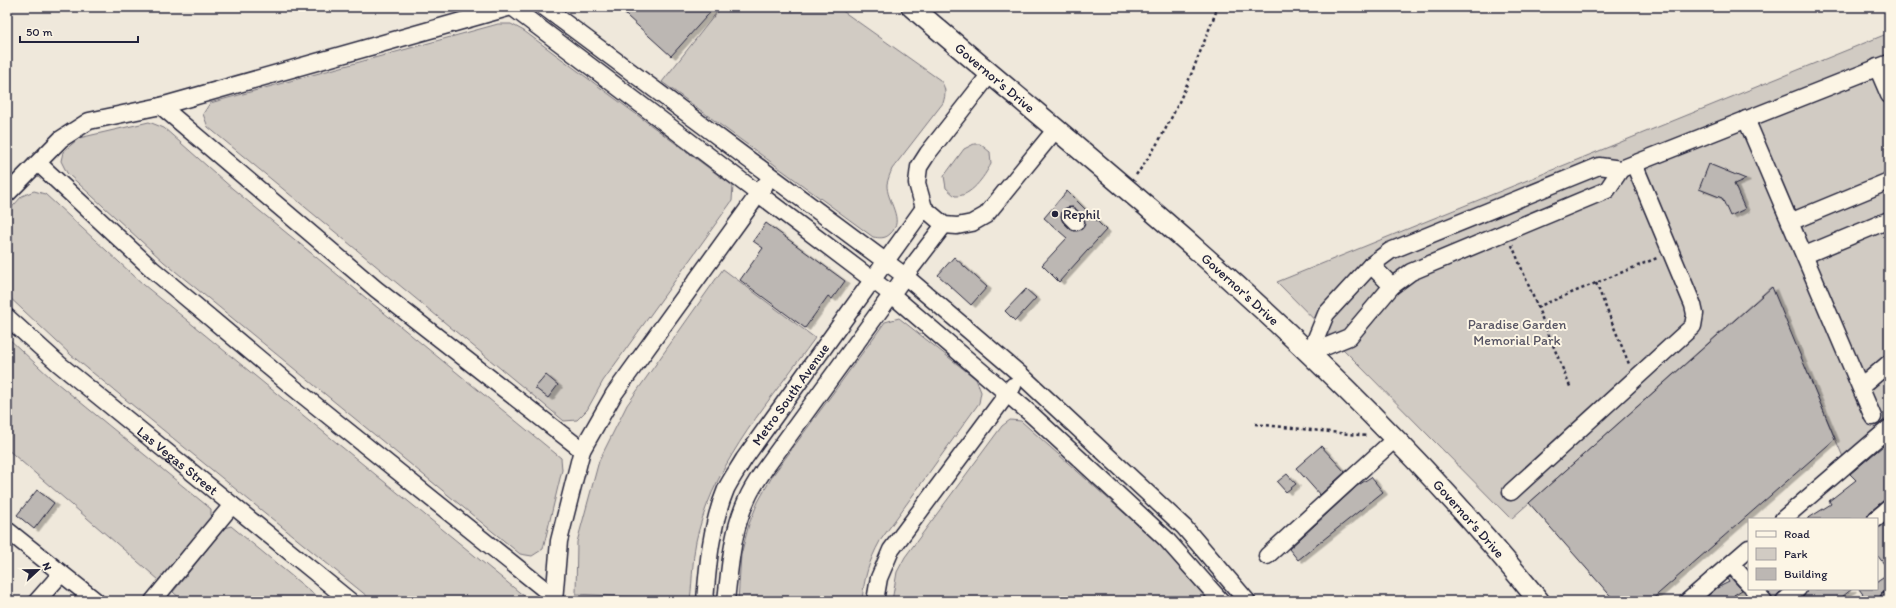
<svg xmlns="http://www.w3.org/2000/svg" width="1896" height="608" viewBox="0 0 1896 608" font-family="Itim,sans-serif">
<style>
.green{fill:#d1cbc3;stroke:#7a767f}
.building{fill:#bcb7b3;stroke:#22223b;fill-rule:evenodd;filter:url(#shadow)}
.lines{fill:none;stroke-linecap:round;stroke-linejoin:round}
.minor-tunnel{stroke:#c6c0bb;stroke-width:16;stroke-dasharray:16 8;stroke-linecap:butt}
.minor-casing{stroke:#22223b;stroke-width:19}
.major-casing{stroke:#22223b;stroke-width:23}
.path{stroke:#22223b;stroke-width:2.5;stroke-dasharray:3 3;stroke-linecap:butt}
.minor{stroke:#fcf5e5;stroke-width:16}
.major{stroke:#fcf5e5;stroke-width:20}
.poi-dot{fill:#22223b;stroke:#fcf5e5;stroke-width:1.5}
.labels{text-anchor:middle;stroke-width:4;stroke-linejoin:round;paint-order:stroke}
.street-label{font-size:14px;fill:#22223b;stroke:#fcf5e5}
.poi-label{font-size:14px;fill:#22223b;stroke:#fcf5e5;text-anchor:start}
.park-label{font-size:14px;fill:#575564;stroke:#fcf5e5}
</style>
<defs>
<filter id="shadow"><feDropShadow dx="4.5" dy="2.5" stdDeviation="0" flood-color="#0004"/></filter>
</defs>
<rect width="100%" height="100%" fill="#efe8db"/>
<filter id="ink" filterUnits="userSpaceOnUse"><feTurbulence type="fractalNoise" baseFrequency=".025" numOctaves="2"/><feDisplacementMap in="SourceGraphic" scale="8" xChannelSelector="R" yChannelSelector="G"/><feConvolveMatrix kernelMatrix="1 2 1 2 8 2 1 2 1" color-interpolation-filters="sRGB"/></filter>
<g filter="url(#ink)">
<!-- green -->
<path class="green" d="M 721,7 L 837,7 L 940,80 C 946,87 946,94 943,103 L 892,169 C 890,174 888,179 887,184 C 886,201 906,220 890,234 C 885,239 879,238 873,237 L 662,82 Z
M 498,24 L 511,24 L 524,31 L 733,186 L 732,201 L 603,381 L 587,410 L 577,420 L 564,421 L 208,127 L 203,114 L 210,103 Z
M 1889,33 L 1889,418 L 1843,457 L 1771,287 L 1511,519 L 1277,282 Z
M 149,122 L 164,128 L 233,189 L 561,458 L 562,470 L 543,549 L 532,556 L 520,554 L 164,262 L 67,173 L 61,161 L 63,152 L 79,138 Z
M 974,144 L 980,144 L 990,152 L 991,164 C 984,177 971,197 955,196 L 946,188 L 944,176 L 964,149 Z
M 34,191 L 45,194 L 144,285 L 530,601 L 373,601 L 71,355 L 7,295 L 7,213 L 22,196 Z
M 723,269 L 815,338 C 772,398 717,459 698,533 C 692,554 693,578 690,600 L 576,594 L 577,542 L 599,461 L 627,405 Z
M 899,318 L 976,379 L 981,392 L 979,403 L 880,541 C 869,561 864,578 862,601 L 738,601 L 741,555 L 749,524 L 758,502 L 773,475 L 885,322 Z
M 7,337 L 52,379 L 211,509 L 211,517 L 159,580 L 7,449 Z
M 1010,420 L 1021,421 L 1160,545 L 1209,601 L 892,601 L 897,572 L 905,557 L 1002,426 Z
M 231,526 L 322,601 L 183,601 L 173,592 L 224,528 Z"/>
<!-- building -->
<path class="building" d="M 617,7 L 715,7 L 671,56 Z
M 1709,164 L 1746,179 L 1734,184 L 1745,209 L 1730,216 L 1722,198 L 1699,189 Z
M 1067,191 L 1106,230 L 1059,282 L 1042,265 L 1067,238 L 1044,218 ZM 1067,207 L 1073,207 L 1083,216 L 1085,224 L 1082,229 L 1073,231 L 1063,222 L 1061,213 Z
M 766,223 L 845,281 L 832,299 L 828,296 L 805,328 L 740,280 L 763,248 L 753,241 Z
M 954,257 L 987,287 L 971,305 L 938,275 Z
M 1772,287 L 1835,439 L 1650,601 L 1615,601 L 1529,503 Z
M 1026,289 L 1036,298 L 1015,321 L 1005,311 Z
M 546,375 L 558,385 L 548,398 L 535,388 Z
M 1321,446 L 1345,472 L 1320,495 L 1296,468 Z
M 1883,446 L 1889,453 L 1889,499 L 1883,501 L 1870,512 L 1867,519 L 1807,519 L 1831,504 L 1829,501 L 1856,480 L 1850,474 Z
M 1287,474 L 1296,484 L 1286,492 L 1277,482 Z
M 1371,477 L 1383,492 L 1298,560 L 1289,549 L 1357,486 Z
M 37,490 L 54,503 L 34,529 L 17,515 Z
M 1889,520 L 1889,570 L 1877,555 L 1877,528 Z
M 1889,573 L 1889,591 L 1882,593 L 1877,601 L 1868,601 L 1859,589 L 1877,589 L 1877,581 Z
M 1730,577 L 1742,590 L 1734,595 L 1737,601 L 1702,601 L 1717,588 L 1729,582 L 1727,579 Z
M 1766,589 L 1783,589 L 1778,594 L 1775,601 Z
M 1807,589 L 1852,589 L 1837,601 L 1799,601 L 1804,596 Z"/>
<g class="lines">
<!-- minor-tunnel -->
<path class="minor-tunnel" d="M 1056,204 L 1070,216"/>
<!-- minor casing -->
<g class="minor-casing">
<g id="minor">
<path d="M 512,7 L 891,294 L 1031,414 L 1166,539 L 1221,601"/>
<path d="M 544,7 L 905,276 L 1021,375 L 1184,527 L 1247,601"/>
<path d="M 1877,67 L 1889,95"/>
<path d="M 990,74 L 928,153 L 919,167 L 917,183 L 924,208 L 944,225 L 957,226 L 972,223 L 986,215 L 1056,129"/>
<path d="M 161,106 L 376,289 L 582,450"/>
<path d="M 1746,119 L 1873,417"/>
<path d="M 38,163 L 152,269 L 294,388 L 554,597"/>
<path d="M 7,194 L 61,139 L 89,121 L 161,106 L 511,7"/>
<path d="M 1070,216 L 1076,222"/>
<path d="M 1790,222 L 1889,181"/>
<path d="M 1805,255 L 1889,220"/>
<path d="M 1371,265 L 1392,286"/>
<path id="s1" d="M 7,317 L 59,364 L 350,601"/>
<path d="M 1310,353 L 1326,314 L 1371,265 L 1390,251 L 1599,166 L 1621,169 L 1889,63"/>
<path d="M 1310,353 L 1349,337 L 1392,286 L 1411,272 L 1607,190 L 1621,169"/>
<path d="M 1861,387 L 1889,363"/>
<path d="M 1511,492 L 1693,326 L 1695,314 L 1693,305 L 1634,164"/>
<path d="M 1783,519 L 1889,428"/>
<path d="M 1876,519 L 1889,508"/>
<path d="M 7,530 L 96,601"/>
<path d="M 1267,556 L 1395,439"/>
<path d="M 1731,564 L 1749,584"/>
<path d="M 1753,589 L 1764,601"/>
<path d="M 37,601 L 61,574"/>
<path d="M 153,601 L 232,505"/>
<path d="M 554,601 L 559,541 L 582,450 L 614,394 L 765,185"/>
<path id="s2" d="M 705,601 C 708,563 711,525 726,489 C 731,479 738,469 744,459 L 924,208"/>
<path d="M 726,601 C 730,566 732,531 747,499 C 751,489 758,479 764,470 L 905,276 L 944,225"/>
<path d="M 875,601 L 879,578 L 891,550 L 1013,386"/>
<path d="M 1688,601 L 1749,548"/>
<path d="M 1784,601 L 1798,589"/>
<path d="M 1888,601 L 1889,600"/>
</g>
</g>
<!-- major casing -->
<g class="major-casing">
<g id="major">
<path id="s3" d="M 912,7 C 1007,89 1103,167 1197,250 C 1319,358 1437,474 1539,601"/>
</g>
</g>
<!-- path -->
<path class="path" d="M 1136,175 C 1175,124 1194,66 1218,7
M 1512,245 L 1571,389
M 1596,283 L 1629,364
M 1537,307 L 1657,258
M 1255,424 L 1368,436"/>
<!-- minor -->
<use href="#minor" class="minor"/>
<!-- major -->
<use href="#major" class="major"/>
</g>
</g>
<!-- markers -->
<circle class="poi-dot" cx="1055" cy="214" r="4"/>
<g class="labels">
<!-- street labels -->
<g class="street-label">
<text dy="5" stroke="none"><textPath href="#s3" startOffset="109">Governor's Drive</textPath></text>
<text dy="5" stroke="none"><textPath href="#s3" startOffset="433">Governor's Drive</textPath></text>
<text dy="5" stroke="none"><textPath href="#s2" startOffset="229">Metro South Avenue</textPath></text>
<text dy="5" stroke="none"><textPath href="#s1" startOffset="223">Las Vegas Street</textPath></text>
<text dy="5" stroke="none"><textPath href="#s3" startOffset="757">Governor's Drive</textPath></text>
</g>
<!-- poi labels -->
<g class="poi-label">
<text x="1063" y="219">Rephil</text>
</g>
<!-- park labels -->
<g class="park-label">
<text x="1517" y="329">Paradise Garden<tspan x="1517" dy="16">Memorial Park</tspan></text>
</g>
</g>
<!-- margin -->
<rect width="1896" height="608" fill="none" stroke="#fcf5e5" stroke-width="24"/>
<rect x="12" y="12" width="1872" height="584" fill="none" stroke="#22223b" stroke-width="1.5" filter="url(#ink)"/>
<!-- legend -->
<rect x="1748" y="518" width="130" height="72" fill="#fcf5e5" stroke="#a5a1a1"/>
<rect x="1756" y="531" width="20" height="6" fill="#fcf5e5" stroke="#a5a1a1"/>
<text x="1784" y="538" font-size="12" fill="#22223b">Road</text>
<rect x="1756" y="548" width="20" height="12" fill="#d1cbc3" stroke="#a5a1a1"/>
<text x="1784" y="558" font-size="12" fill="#22223b">Park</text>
<rect x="1756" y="568" width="20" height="12" fill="#bcb7b3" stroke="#a5a1a1"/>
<text x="1784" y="578" font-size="12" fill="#22223b">Building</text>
<!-- north arrow -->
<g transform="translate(38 570) rotate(68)" stroke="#fcf5e5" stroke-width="3" paint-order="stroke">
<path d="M0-3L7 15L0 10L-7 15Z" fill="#22223b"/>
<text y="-6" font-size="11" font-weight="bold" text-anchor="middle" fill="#22223b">N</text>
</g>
<!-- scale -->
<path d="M20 36v6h118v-6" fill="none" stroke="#22223b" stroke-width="2"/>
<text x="26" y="36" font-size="12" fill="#22223b" stroke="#fcf5e5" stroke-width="3" paint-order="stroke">50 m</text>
</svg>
